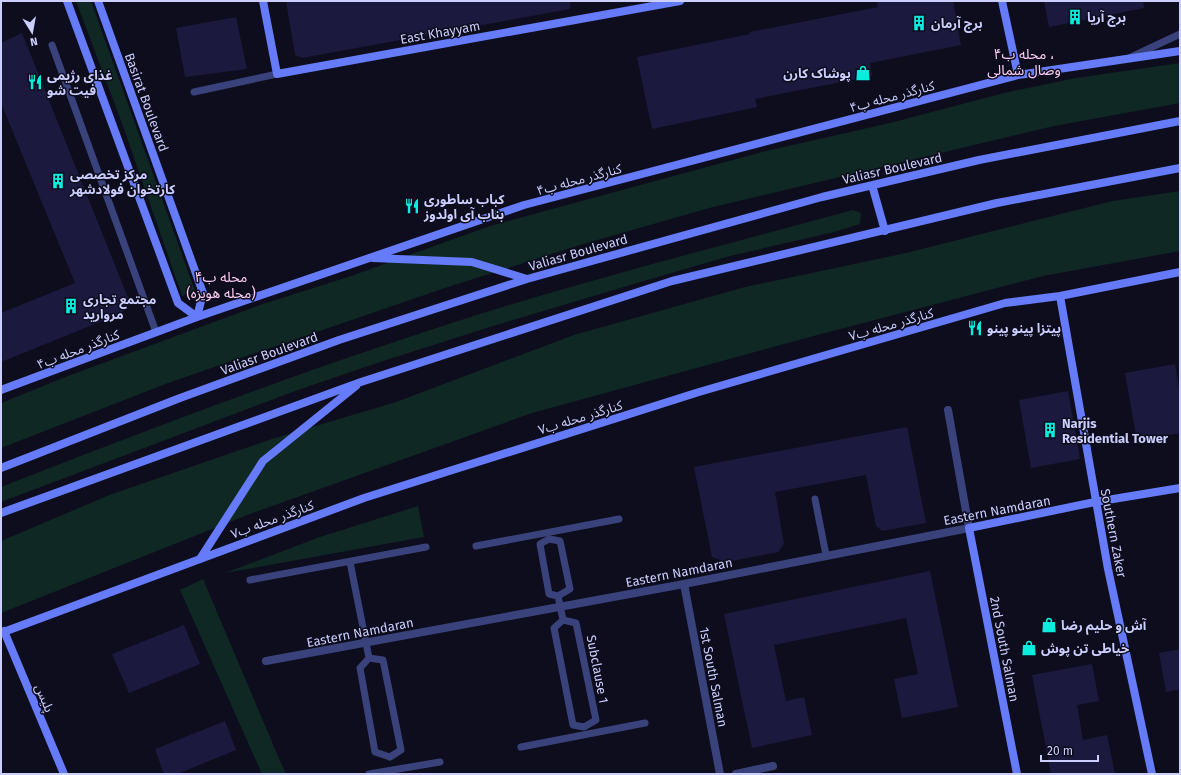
<svg xmlns="http://www.w3.org/2000/svg" width="1181" height="775" viewBox="0 0 1181 775" font-family="'Fira Sans','Noto Sans Arabic',sans-serif">
<style>
.green{fill:#102823}
.building{fill:#1b1a3e}
.lines{fill:none;stroke-linecap:round;stroke-linejoin:round}
.lane{stroke:#39427b;stroke-width:7}
.street{stroke:#39427b;stroke-width:8}
.secondary{stroke:#667bf9;stroke-width:8}
.labels{text-anchor:middle;stroke-width:3;stroke-linejoin:round;paint-order:stroke}
.poi-label{font-size:13px;font-weight:bold;fill:#cccefd;stroke:#0d0d1e;text-anchor:start}
.street-label{font-size:13px;fill:#cccefd;stroke:#0d0d1e}
.neighbourhood-label{font-size:14px;fill:#fdcef4;stroke:#0d0d1e}
</style>
<rect width="100%" height="100%" fill="#0d0d1e"/>
<!-- green -->
<path class="green" d="M 76,1 L 91,1 L 195,291 L 182,296 L 123,126 Z
M 1180,63 L 1180,103 L 1054,126 L 709,208 L 580,245 L 445,288 L 168,383 L 1,448 L 1,403 L 68,376 L 260,305 L 351,276 L 490,226 L 766,151 L 890,123 L 1004,93 L 1076,78 Z
M 1180,191 L 1180,251 L 1043,276 L 806,338 L 532,413 L 250,514 L 1,613 L 1,541 L 112,494 L 272,439 L 396,402 L 574,335 L 745,287 L 906,253 L 1113,201 Z
M 853,210 L 861,213 L 860,224 L 834,232 L 730,256 L 637,283 L 493,326 L 377,363 L 298,390 L 1,502 L 1,487 L 19,480 C 180,417 343,356 509,305 C 623,271 738,241 853,210 Z
M 418,506 L 424,537 L 225,573 L 320,537 Z
M 203,579 L 280,761 L 286,774 L 262,774 L 180,590 Z"/>
<!-- building -->
<path class="building" d="M 286,1 L 570,1 L 570,9 L 302,58 L 295,55 Z
M 877,1 L 953,1 L 961,45 L 870,63 L 872,76 L 755,99 L 757,107 L 652,129 L 637,57 L 750,34 L 750,32 L 878,7 Z
M 1044,1 L 1143,1 L 1144,8 L 1049,27 Z
M 236,17 L 247,69 L 185,77 L 176,28 Z
M 22,33 L 129,300 L 122,313 L 1,362 L 1,313 L 75,283 L 1,103 L 1,43 Z
M 1175,364 L 1180,395 L 1180,433 L 1137,441 L 1125,373 Z
M 1068,391 L 1080,459 L 1031,468 L 1019,400 Z
M 907,427 L 926,523 L 882,531 L 876,526 L 866,475 L 775,492 L 784,544 L 778,552 L 726,562 L 712,557 L 694,467 Z
M 930,571 L 958,707 L 902,718 L 894,679 L 918,674 L 906,618 L 774,645 L 786,701 L 804,697 L 812,735 L 752,748 L 724,614 Z
M 184,625 L 200,664 L 129,693 L 112,654 Z
M 1180,649 L 1180,689 L 1166,692 L 1159,653 Z
M 1092,664 L 1099,701 L 1077,705 L 1083,740 L 1107,735 L 1115,774 L 1051,774 L 1032,675 Z
M 225,721 L 236,750 L 177,774 L 164,774 L 155,749 Z"/>
<g class="lines">
<!-- lane -->
<path class="lane" d="M 52,45 L 156,332
M 1131,57 L 1180,34
M 194,92 L 277,74
M 815,499 L 826,555
M 549,539 L 560,541 L 570,589 L 558,596 L 549,594 L 540,544 Z
M 476,546 L 619,519
M 350,562 L 369,658
M 250,580 L 426,547
M 558,596 L 563,620
M 563,620 L 576,623 L 596,720 L 584,727 L 573,725 L 554,628 Z
M 369,658 L 383,660 L 401,750 L 390,757
M 369,658 L 360,668 L 375,752 L 390,757
M 521,747 L 645,723
M 369,774 L 440,762"/>
<!-- street -->
<path class="street" d="M 684,584 L 720,774
M 266,661 L 684,584 L 969,528 L 948,410
M 736,774 L 773,766"/>
<!-- secondary -->
<path class="secondary" d="M 67,1 L 178,303 L 197,317 L 203,293 L 98,1
M 263,1 L 277,74 L 680,1
M 1002,1 L 1018,75
M 872,185 L 885,231
M 373,258 L 472,262 L 527,279
M 1060,296 L 1108,569 L 1152,774
M 1,390 L 197,317 L 524,205 L 1018,75 L 1180,51
M 1,468 L 180,398 L 339,340 L 527,279 L 822,197 L 979,160 L 1180,121
M 1,513 L 361,382 L 672,281 L 997,203 L 1180,168
M 200,559 L 263,461 L 356,386
M 4,631 L 64,774
M 1,633 L 364,498 L 699,392 L 1005,303 L 1060,296 L 1180,272
M 1017,774 L 969,528 L 1095,502 L 1180,488"/>
</g>
<!-- icons -->
<defs>
<g id="building-bare" transform="scale(1.2)"><path d="M-4-6H4V6H1V3H-1V6H-4ZM-2.5-4.3h1.7v1.8h-1.7ZM.8-4.3h1.7v1.8H.8ZM-2.5-1h1.7V.8h-1.7ZM.8-1h1.7V.8H.8Z" fill="#09ecde" stroke="#0d0d1e" stroke-width="2.5" paint-order="stroke"/></g>
<g id="shop-bare" transform="scale(1.2)"><path d="M-5-2.5h2.3a2.7 3.5 0 0 1 5.4 0H5L5.5 6h-11ZM-1.5-2.5h3a1.5 2.3 0 0 0-3 0Z" fill="#09ecde" stroke="#0d0d1e" stroke-width="2.5" paint-order="stroke"/></g>
<g id="restaurant-bare" transform="scale(1.2)"><path d="M-5-6h1v4h1v-4h1v4h1v-4h1v5L-1.5 .5V6h-2V.5L-5-1ZM5-6V6H3V1.5H1.5Q1.5-4 5-6Z" fill="#09ecde" stroke="#0d0d1e" stroke-width="2.5" paint-order="stroke"/></g>
</defs>
<g fill-rule="evenodd">
<use href="#building-bare" x="1075" y="17"/>
<use href="#building-bare" x="919" y="23"/>
<use href="#shop-bare" x="863" y="73"/>
<use href="#restaurant-bare" x="35" y="82"/>
<use href="#building-bare" x="58" y="181"/>
<use href="#restaurant-bare" x="412" y="206"/>
<use href="#building-bare" x="71" y="306"/>
<use href="#restaurant-bare" x="975" y="328"/>
<use href="#building-bare" x="1050" y="430"/>
<use href="#shop-bare" x="1049" y="625"/>
<use href="#shop-bare" x="1029" y="648"/>
</g>
<g class="labels">
<!-- poi labels -->
<g class="poi-label">
<text x="1087" y="22">برج آریا</text>
<text x="931" y="28">برج آرمان</text>
<text x="851" y="78" text-anchor="end">پوشاک کارن</text>
<text x="47" y="80">غذای رژیمی<tspan x="47" dy="15">فیت شو</tspan></text>
<text x="70" y="179">مرکز تخصصی<tspan x="70" dy="15">کارتخوان فولادشهر</tspan></text>
<text x="424" y="204">کباب ساطوری<tspan x="424" dy="15">بناب آی اولدوز</tspan></text>
<text x="83" y="304">مجتمع تجاری<tspan x="83" dy="15">مروارید</tspan></text>
<text x="987" y="333">پیتزا پینو پینو</text>
<text x="1062" y="428">Narjis<tspan x="1062" dy="15">Residential Tower</tspan></text>
<text x="1061" y="630">آش و حلیم رضا</text>
<text x="1041" y="653">خیاطی تن پوش</text>
</g>
<!-- street labels -->
<g class="street-label">
<text transform="translate(440 32) rotate(-10)" y="5">East Khayyam</text>
<text transform="translate(892 96) rotate(-15)" y="5">کنارگذر محله ب۴</text>
<text transform="translate(147 102) rotate(70)" y="5">Basirat Boulevard</text>
<text transform="translate(892 168) rotate(-13)" y="5">Valiasr Boulevard</text>
<text transform="translate(579 179) rotate(-15)" y="5">کنارگذر محله ب۴</text>
<text transform="translate(578 252) rotate(-16)" y="5">Valiasr Boulevard</text>
<text transform="translate(891 324) rotate(-16)" y="5">کنارگذر محله ب۷</text>
<text transform="translate(78 349) rotate(-21)" y="5">کنارگذر محله ب۴</text>
<text transform="translate(269 353) rotate(-20)" y="5">Valiasr Boulevard</text>
<text transform="translate(580 417) rotate(-17)" y="5">کنارگذر محله ب۷</text>
<text transform="translate(997 510) rotate(-11)" y="5">Eastern Namdaran</text>
<text transform="translate(272 519) rotate(-20)" y="5">کنارگذر محله ب۷</text>
<text transform="translate(1114 533) rotate(79)" y="5">Southern Zaker</text>
<text transform="translate(679 572) rotate(-11)" y="5">Eastern Namdaran</text>
<text transform="translate(360 632) rotate(-11)" y="5">Eastern Namdaran</text>
<text transform="translate(1005 649) rotate(79)" y="5">2nd South Salman</text>
<text transform="translate(598 669) rotate(79)" y="5">Subclause 1</text>
<text transform="translate(714 677) rotate(79)" y="5">1st South Salman</text>
<text transform="translate(45 698) rotate(67)" y="5">پلیس</text>
</g>
<!-- neighbourhood labels -->
<g class="neighbourhood-label">
<text x="1024" y="59">محله ب۴ ،<tspan x="1024" dy="16">وصال شمالی</tspan></text>
<text x="221" y="282">محله ب۴<tspan x="221" dy="16">(محله هویزه)</tspan></text>
</g>
</g>
<!-- border -->
<rect width="1181" height="775" fill="none" stroke="#cccefd" stroke-width="4"/>
<!-- north arrow -->
<g transform="translate(32 32) rotate(169)" stroke="#0d0d1e" stroke-width="3" paint-order="stroke">
<path d="M0-3L7 15L0 10L-7 15Z" fill="#cccefd"/>
<text y="-6" font-size="11" font-weight="bold" text-anchor="middle" fill="#cccefd">N</text>
</g>
<!-- scale -->
<path d="M1041 755v6h57v-6" fill="none" stroke="#cccefd" stroke-width="2"/>
<text x="1047" y="755" font-size="12" fill="#cccefd" stroke="#0d0d1e" stroke-width="3" paint-order="stroke">20 m</text>
</svg>
